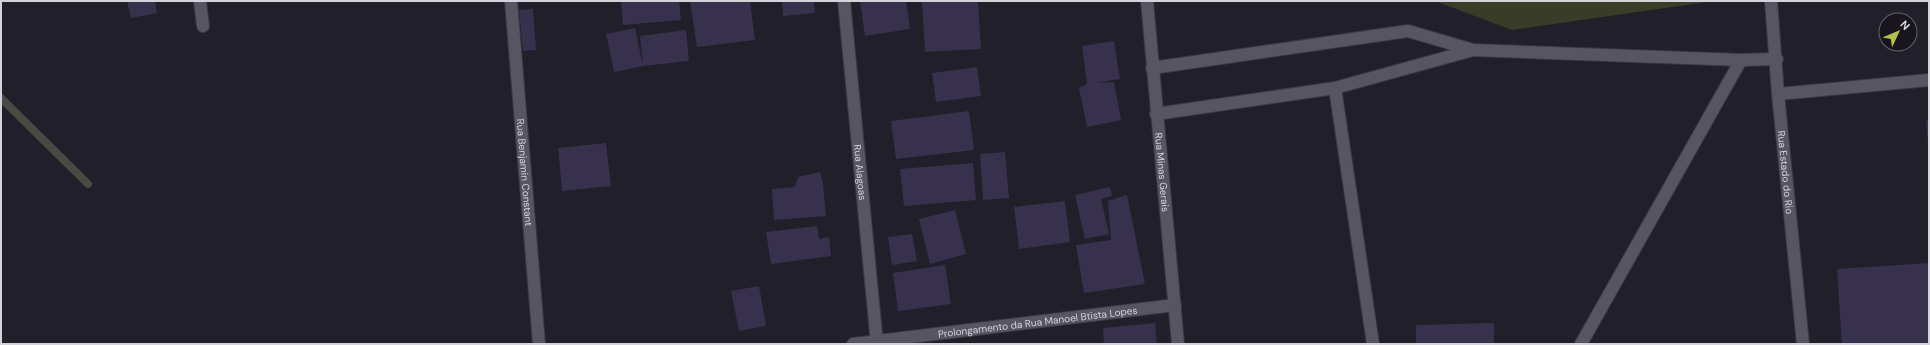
<svg xmlns="http://www.w3.org/2000/svg" width="1930" height="345" viewBox="0 0 1930 345" font-family="'DM Sans',sans-serif">
<style>
.green{fill:#393c27}
.lines{fill:none;stroke-linecap:round;stroke-linejoin:round}
.stream{stroke:#494a41;stroke-width:8}
.building{fill:#38314d}
.lane-casing{stroke:#3b3941;stroke-width:14}
.street-casing{stroke:#3b3941;stroke-width:14}
.lane{stroke:#585562;stroke-width:12}
.street{stroke:#585562;stroke-width:12}
.labels{text-anchor:middle;stroke-width:3;stroke-linejoin:round;paint-order:stroke}
.street-label{font-size:10px;fill:#d5d3da;stroke:#18151f}
</style>
<rect width="100%" height="100%" fill="#211f29"/>
<!-- green -->
<path class="green" d="M 1435,1 L 1714,1 L 1512,30 Z"/>
<g class="lines">
<!-- stream -->
<path class="stream" d="M 1,98 L 88,184"/>
</g>
<!-- building -->
<path class="building" d="M 127,1 L 155,1 L 157,13 L 131,18 Z
M 621,1 L 679,1 L 681,20 L 623,25 Z
M 690,1 L 750,1 L 755,40 L 697,47 Z
M 782,1 L 814,1 L 815,13 L 783,16 Z
M 860,1 L 906,1 L 910,29 L 865,36 Z
M 922,1 L 978,1 L 981,49 L 925,52 Z
M 533,9 L 536,50 L 523,51 L 519,10 Z
M 635,28 L 643,66 L 614,72 L 606,34 Z
M 686,30 L 689,61 L 643,66 L 640,36 Z
M 1114,41 L 1120,79 L 1095,83 L 1114,82 L 1121,120 L 1087,127 L 1079,88 L 1087,84 L 1082,46 Z
M 977,67 L 981,96 L 936,102 L 932,73 Z
M 969,111 L 974,150 L 896,159 L 891,121 Z
M 1926,120 L 1929,120 L 1929,143 L 1928,143 Z
M 606,143 L 611,186 L 562,191 L 558,148 Z
M 1005,152 L 1009,198 L 983,200 L 980,154 Z
M 973,163 L 976,200 L 904,206 L 900,169 Z
M 820,172 L 823,184 L 826,216 L 774,220 L 772,189 L 795,187 L 798,177 Z
M 1110,187 L 1112,196 L 1101,199 L 1109,234 L 1085,239 L 1075,195 Z
M 1127,195 L 1145,284 L 1084,293 L 1076,245 L 1111,240 L 1108,201 Z
M 1065,201 L 1070,242 L 1019,249 L 1014,207 Z
M 955,210 L 966,254 L 930,264 L 919,219 Z
M 817,226 L 819,239 L 829,237 L 831,256 L 771,264 L 766,232 Z
M 912,234 L 917,261 L 892,265 L 888,237 Z
M 1929,263 L 1929,344 L 1842,344 L 1837,269 Z
M 945,265 L 951,304 L 898,311 L 893,273 Z
M 759,286 L 766,326 L 739,331 L 731,291 Z
M 1155,323 L 1157,344 L 1104,344 L 1103,328 Z
M 1494,323 L 1494,344 L 1416,344 L 1416,325 Z"/>
<g class="lines">
<!-- lane casing -->
<g class="lane-casing">
<path id="lane" d="M 1335,88 L 1373,344
M 1156,114 L 1335,88 L 1473,50
M 1581,344 L 1741,60"/>
</g>
<!-- street casing -->
<g class="street-casing">
<g id="street">
<path d="M 200,1 L 203,26"/>
<path id="s1" d="M 511,1 L 539,344"/>
<path id="s2" d="M 844,1 L 877,344"/>
<path id="s3" d="M 1147,1 L 1178,344"/>
<path id="s4" d="M 1771,1 L 1778,94 L 1803,344"/>
<path d="M 1152,68 L 1408,31 L 1473,50 L 1741,60 L 1777,59"/>
<path d="M 1778,94 L 1929,80"/>
<path id="s5" d="M 853,344 L 1175,305"/>
</g>
</g>
<!-- lane -->
<use href="#lane" class="lane"/>
<!-- street -->
<use href="#street" class="street"/>
</g>
<g class="labels">
<!-- street labels -->
<g class="street-label">
<text dy="4" stroke="none"><textPath href="#s1" startOffset="172">Rua Benjamin Constant</textPath></text>
<text dy="4" stroke="none"><textPath href="#s2" startOffset="172">Rua Alagoas</textPath></text>
<text dy="4" stroke="none"><textPath href="#s3" startOffset="172">Rua Minas Gerais</textPath></text>
<text dy="4" stroke="none"><textPath href="#s4" startOffset="172">Rua Estado do Rio</textPath></text>
<text dy="4" stroke="none"><textPath href="#s5" startOffset="186">Prolongamento da Rua Manoel Btista Lopes</textPath></text>
</g>
</g>
<!-- border -->
<rect width="1930" height="345" fill="none" stroke="#d5d3da" stroke-width="4"/>
<!-- north arrow -->
<g transform="translate(1898 32) rotate(46)"><circle r="19" fill="#18151f" stroke="#64616a"/>
<path d="M0-3L7 15L0 10L-7 15Z" fill="#b2c34b"/>
<text y="-6" font-size="11" font-weight="bold" text-anchor="middle" fill="#d5d3da">N</text>
</g>
</svg>
